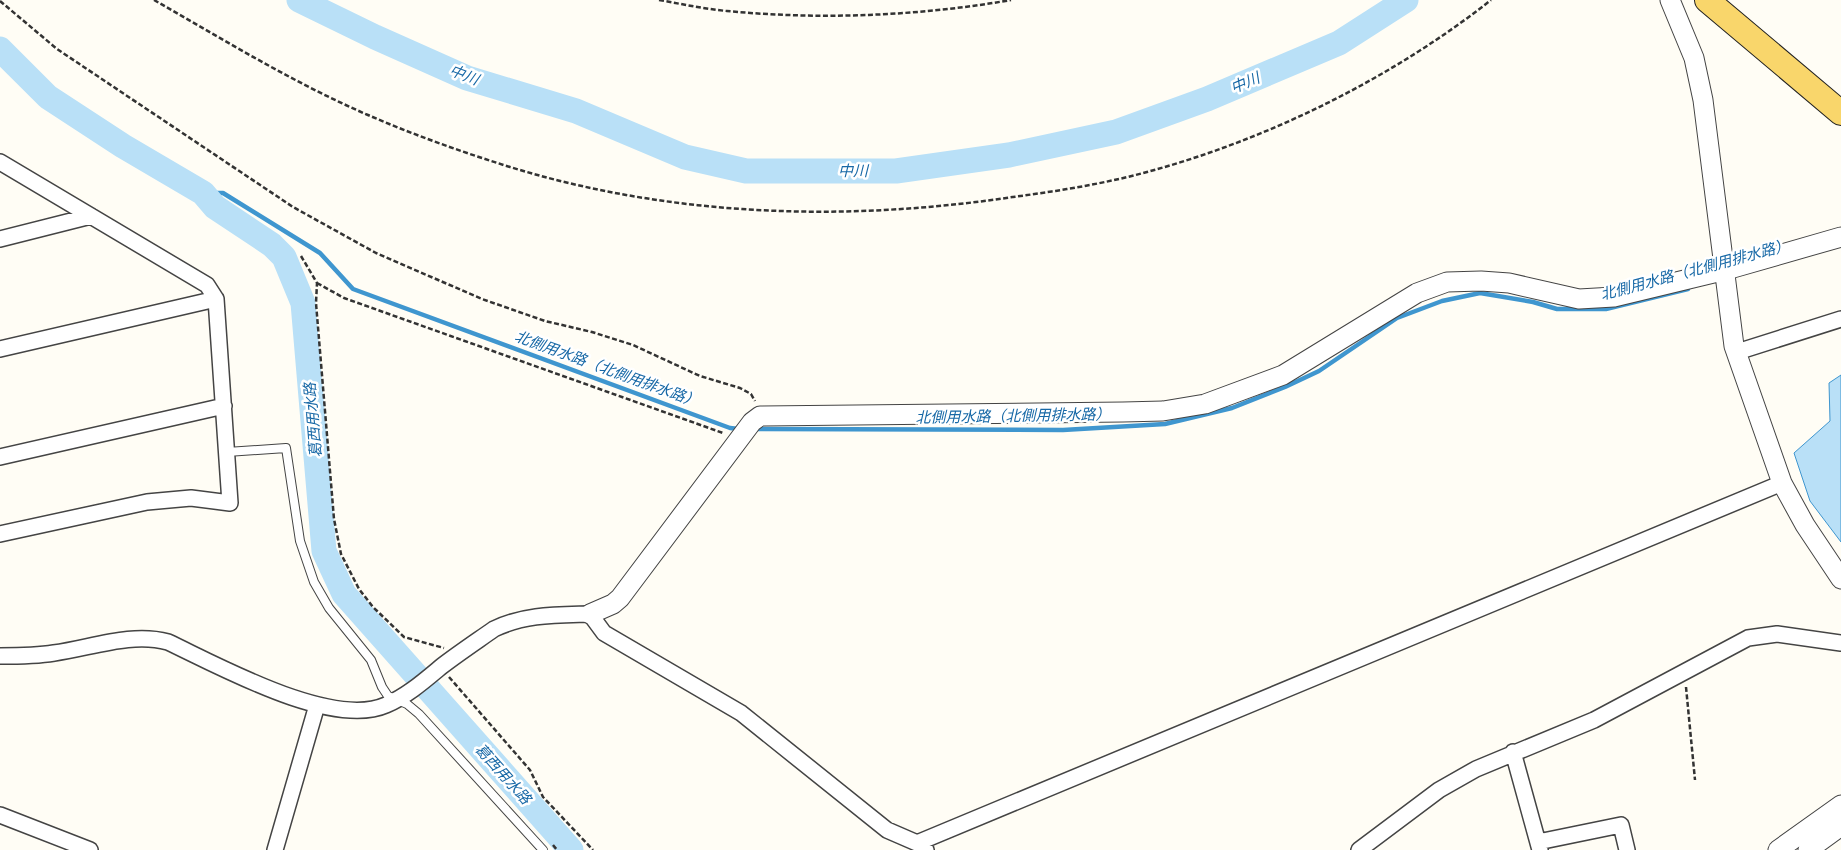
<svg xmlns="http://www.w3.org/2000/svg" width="1841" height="850" viewBox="0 0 1841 850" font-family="'Source Serif 4','Noto Sans JP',serif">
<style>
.water{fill:#b9e0f7;stroke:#3f96cf}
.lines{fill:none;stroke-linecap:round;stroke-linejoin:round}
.stream{stroke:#3f96cf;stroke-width:4.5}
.river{stroke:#b9e0f7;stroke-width:25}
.service-casing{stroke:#444;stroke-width:10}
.minor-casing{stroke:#444;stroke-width:18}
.tertiary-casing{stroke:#444;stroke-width:21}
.primary-casing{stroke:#222;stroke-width:26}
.path{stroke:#333;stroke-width:2.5;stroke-dasharray:5 2.5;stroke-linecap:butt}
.service{stroke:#fff;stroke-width:8}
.minor{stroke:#fff;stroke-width:15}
.tertiary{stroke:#fff;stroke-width:19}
.primary{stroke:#f9d66b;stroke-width:24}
.labels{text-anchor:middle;stroke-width:5;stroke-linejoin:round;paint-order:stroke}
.water-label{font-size:15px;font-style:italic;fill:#1768a6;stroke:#fff}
</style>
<rect width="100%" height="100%" fill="#fffdf5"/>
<!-- water -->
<path class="water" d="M 1841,375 L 1841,542 L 1810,501 L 1794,453 L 1830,421 L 1829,383 Z"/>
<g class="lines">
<!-- stream -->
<path class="stream" d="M 203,193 L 223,193 L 320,253 L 353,289 L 730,428 L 739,429
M 754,429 L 1063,430 L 1165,424 L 1232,408 L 1285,387 L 1319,371 L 1397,318 L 1442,301 L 1480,293 L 1533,302 L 1557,309 L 1606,309 L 1688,289"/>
<!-- river -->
<path class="river" d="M 299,0 L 375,37 L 467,78 L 576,111 L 685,157 L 746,171 L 896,171 L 1009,155 L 1116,132 L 1207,99 L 1339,43 L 1406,0
M 0,49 L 48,97 L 123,146 L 203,193 L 215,207 L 272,245 L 284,257 L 303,303 L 324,551 L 344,594 L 571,850"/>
<!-- service casing -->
<g class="service-casing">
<path id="service" d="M 227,452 L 286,448 L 300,541 L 314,582 L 329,608 L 371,660 L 382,687 L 388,696 L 407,704 L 419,714 L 543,850"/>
</g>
<!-- minor casing -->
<g class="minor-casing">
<path id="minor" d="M 0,162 L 207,285 L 216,299 L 230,503 L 191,498 L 147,502 L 0,534
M 0,239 L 91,216
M 0,349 L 216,299
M 1737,352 L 1841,319
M 0,457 L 224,406
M 0,656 C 18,656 36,656 54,653 C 91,648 131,632 168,642 C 219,666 332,729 386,705 C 407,696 424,681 442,666 C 459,653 477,641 494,629 C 525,614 557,615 590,614 L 604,633 L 741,713 L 887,830 L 917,843 L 926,850
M 1513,752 L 1540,850
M 0,815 L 90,850
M 1538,842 L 1621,825 L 1627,850
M 917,843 L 1782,483
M 275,850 L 317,705
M 1359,850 L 1439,790 L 1476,769 L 1594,720 L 1748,638 L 1777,634 L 1841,643"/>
</g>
<!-- tertiary casing -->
<g class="tertiary-casing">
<path id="tertiary" d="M 1670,0 L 1694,58 L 1703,100 L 1734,346 L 1782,483 L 1805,525 L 1841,579
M 590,614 L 613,604 L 620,598 L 752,422 L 760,416 L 1123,412 L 1163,411 L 1205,404 L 1283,375 L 1417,293 L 1447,282 L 1481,281 L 1509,283 L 1579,299 L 1614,297 L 1726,270 L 1841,237
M 1778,850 L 1841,805
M 1808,850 L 1841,826"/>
</g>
<!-- primary casing -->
<g class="primary-casing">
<path id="primary" d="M 1707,0 L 1841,113"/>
</g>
<!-- path -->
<path class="path" d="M 154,0 C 224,40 294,83 368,115 C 414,135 462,152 510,167 C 673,217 845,222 1013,197 C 1058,191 1103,184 1147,172 C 1269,139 1392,78 1491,0
M 659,0 C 682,4 704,9 727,11 C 820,20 919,16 1011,0
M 0,1 L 57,49 L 293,207 L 376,253 L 482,299 L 545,321 L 592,332 L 633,345 L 700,376 L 740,388 L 751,394 L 755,401
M 301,256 L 317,283 L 316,303 L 334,519 L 341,554 L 359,589 L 373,607 L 404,637 L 444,648
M 317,283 L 344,298 L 723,433
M 449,677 L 530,770 L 543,797 L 593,850
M 1686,687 L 1695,780
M 553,845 L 557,850"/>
<!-- service -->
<use href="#service" class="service"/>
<!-- minor -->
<use href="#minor" class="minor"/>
<!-- tertiary -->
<use href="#tertiary" class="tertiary"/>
<!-- primary -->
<use href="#primary" class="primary"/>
</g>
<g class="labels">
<!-- water labels -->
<g class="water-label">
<text transform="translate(464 75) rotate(21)" y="5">中川</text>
<text transform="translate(1245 83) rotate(-23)" y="5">中川</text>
<text x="853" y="176">中川</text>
<text transform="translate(1695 270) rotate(-15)" y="5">北側用水路（北側用排水路）</text>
<text transform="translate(607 369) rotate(20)" y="5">北側用水路（北側用排水路）</text>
<text transform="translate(1013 416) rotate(-1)" y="5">北側用水路（北側用排水路）</text>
<text transform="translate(313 420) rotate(-95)" y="5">葛西用水路</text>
<text transform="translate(503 774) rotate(48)" y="5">葛西用水路</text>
</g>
</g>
</svg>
